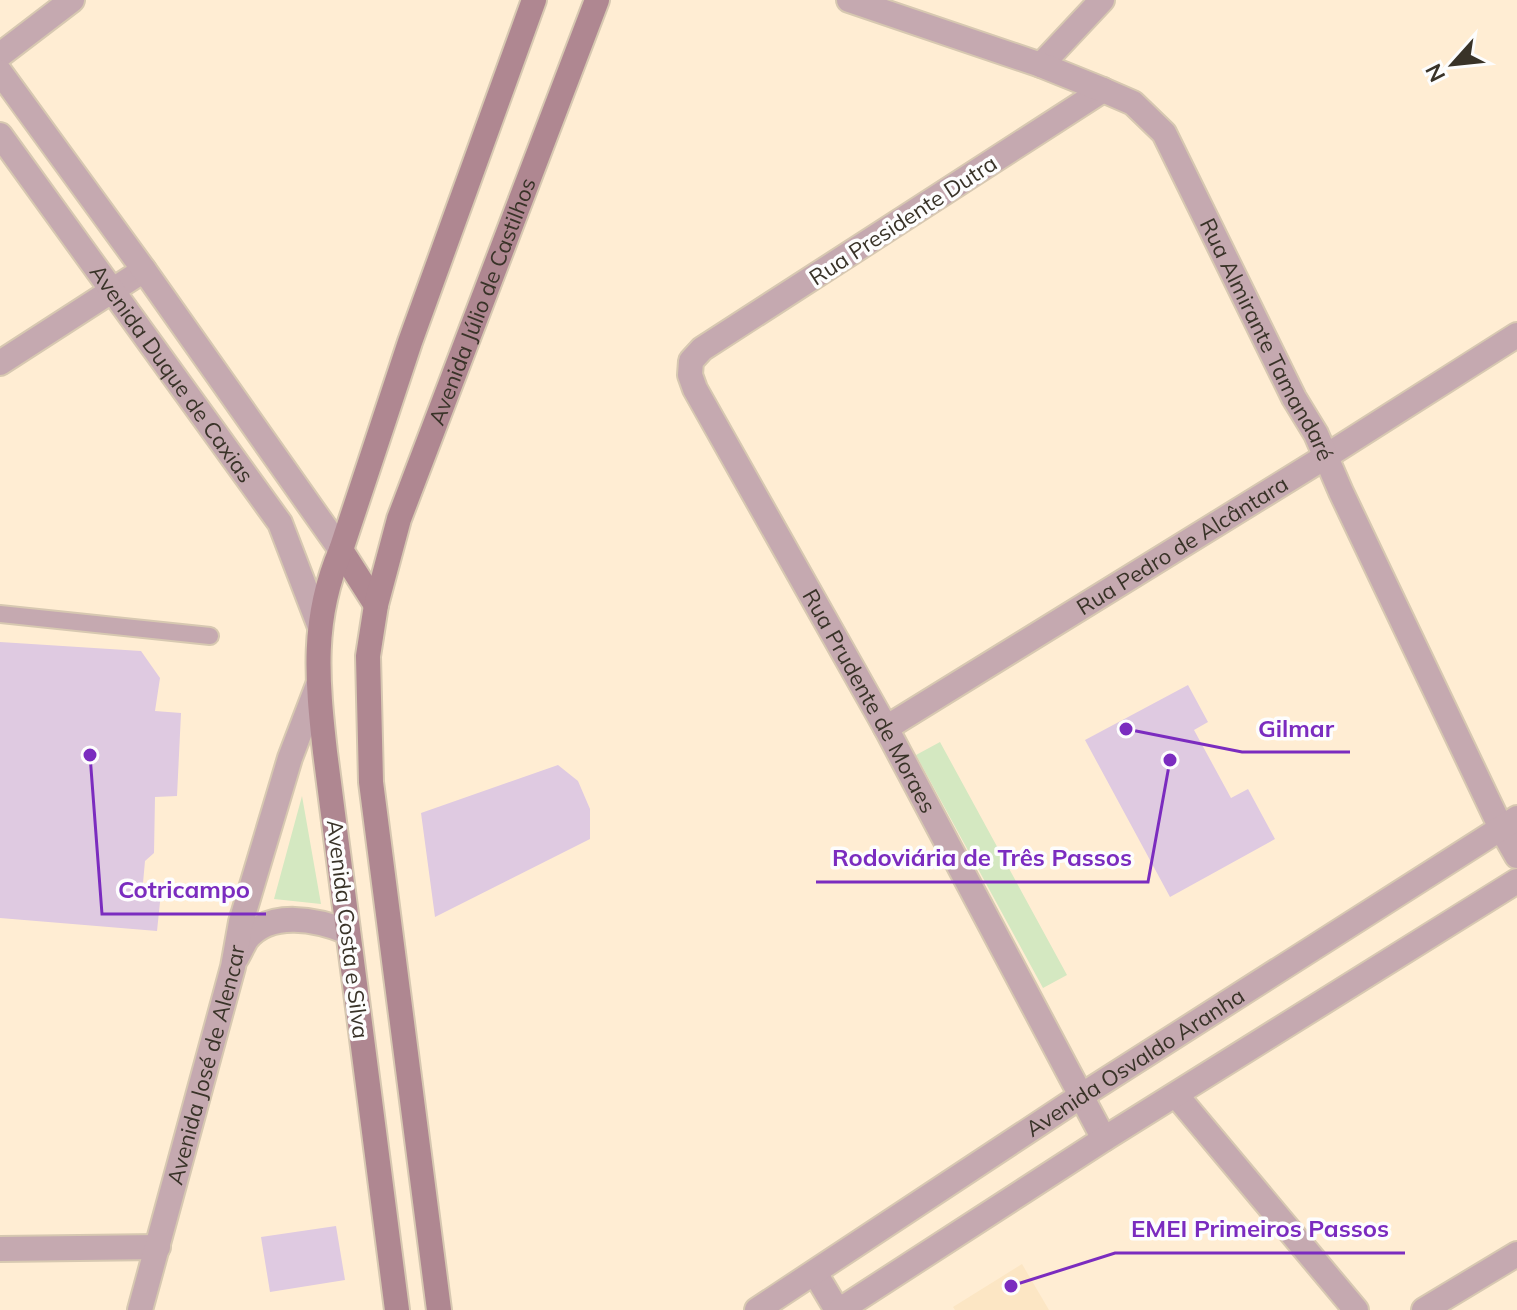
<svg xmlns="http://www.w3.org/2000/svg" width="1517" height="1310" viewBox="0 0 1517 1310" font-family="Mulish,sans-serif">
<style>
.built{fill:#fce6c4}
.green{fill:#d4e8c1}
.building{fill:#dfcae1}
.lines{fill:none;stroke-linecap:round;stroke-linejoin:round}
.service-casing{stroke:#d7c8b1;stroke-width:20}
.minor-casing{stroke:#d7c8b1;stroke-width:28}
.tertiary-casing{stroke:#d7c8b1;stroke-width:28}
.secondary-casing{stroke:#d7c8b1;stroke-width:28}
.service{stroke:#c5a9b0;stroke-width:16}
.minor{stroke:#c5a9b0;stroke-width:24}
.tertiary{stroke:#c5a9b0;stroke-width:24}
.secondary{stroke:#af8791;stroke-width:24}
.labels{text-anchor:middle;stroke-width:7;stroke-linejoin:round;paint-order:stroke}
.street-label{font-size:22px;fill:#393328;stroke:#fdfdfd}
.leader{fill:none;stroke:#7b2cbf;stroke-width:3}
.callout-dot{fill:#7b2cbf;stroke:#fdfdfd;stroke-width:3}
.callout-label{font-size:24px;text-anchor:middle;font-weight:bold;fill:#7b2cbf;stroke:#fdfdfd;stroke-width:7;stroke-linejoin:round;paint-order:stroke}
</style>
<rect width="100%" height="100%" fill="#ffedd3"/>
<!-- built -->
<path class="built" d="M 1022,1264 L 1049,1310 L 955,1310 L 953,1307 Z"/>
<!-- green -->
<path class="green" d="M 940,742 L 1067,975 L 1043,988 L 916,755 Z
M 302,796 L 321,904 L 274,899 Z"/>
<!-- building -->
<path class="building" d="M 0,642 L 141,651 L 160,678 L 155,711 L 181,713 L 177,796 L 155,797 L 154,853 L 145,861 L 143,883 L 162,883 L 157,931 L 0,918 Z
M 1188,685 L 1208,722 L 1194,730 L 1231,798 L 1248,789 L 1275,839 L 1170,897 L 1085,740 Z
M 558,765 L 578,781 L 590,809 L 590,839 L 435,917 L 421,813 Z
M 336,1226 L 345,1280 L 270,1292 L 261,1237 Z"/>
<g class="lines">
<!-- service casing -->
<g class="service-casing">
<path id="service" d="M 0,614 L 210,636"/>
</g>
<!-- minor casing -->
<g class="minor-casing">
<g id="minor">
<path d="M 0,55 L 72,0"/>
<path d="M 1041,65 L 1102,0"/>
<path id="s1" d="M 1103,90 L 702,349 L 691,361 L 690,375 L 695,389 L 886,728 L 1104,1139"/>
<path d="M 0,363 L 144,270"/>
<path id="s2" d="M 886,728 L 1325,457 L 1517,335"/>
<path d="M 1176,1095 L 1356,1310"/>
<path d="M 0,1249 L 158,1247"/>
<path d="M 815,1273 L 837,1310"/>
<path d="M 1424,1310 L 1517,1254"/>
</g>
</g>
<!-- tertiary casing -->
<g class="tertiary-casing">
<g id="tertiary">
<path id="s3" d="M 849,0 L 1041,65 L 1103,90 L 1133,103 L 1164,133 L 1294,398 L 1316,434 L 1341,492 L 1501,828 L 1517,856"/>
<path d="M 0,72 L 144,270 L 341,550"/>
<path id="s4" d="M 0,135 L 280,523 L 320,627"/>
<path d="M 237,957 C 240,952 243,945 246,940 C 270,909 318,920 348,932"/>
<path id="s5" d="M 140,1310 L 233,967 L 241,922 L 290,758 L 318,685"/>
<path id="s6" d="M 757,1310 L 1081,1096 L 1517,818"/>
<path d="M 840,1310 L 1104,1139 L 1517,881"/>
</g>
</g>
<!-- secondary casing -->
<g class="secondary-casing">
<g id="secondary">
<path d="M 341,550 L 376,605"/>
<path d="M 397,1310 L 325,752 C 317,680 311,619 341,550 L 410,342 L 534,0"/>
<path id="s7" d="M 439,1310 L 371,782 L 368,656 L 376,605 L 399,519 L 597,0"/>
</g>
</g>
<!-- service -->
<use href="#service" class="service"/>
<!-- minor -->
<use href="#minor" class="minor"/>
<!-- tertiary -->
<use href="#tertiary" class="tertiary"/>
<!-- secondary -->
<use href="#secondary" class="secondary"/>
</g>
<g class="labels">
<!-- street labels -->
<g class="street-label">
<text transform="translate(903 220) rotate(-33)" y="8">Rua Presidente Dutra</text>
<text dy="8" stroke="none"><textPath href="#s7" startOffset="1032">Avenida Júlio de Castilhos</textPath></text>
<text dy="8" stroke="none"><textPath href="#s3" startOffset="576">Rua Almirante Tamandaré</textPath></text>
<text dy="8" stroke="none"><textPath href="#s4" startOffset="294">Avenida Duque de Caxias</textPath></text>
<text dy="8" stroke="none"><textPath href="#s2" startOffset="348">Rua Pedro de Alcântara</textPath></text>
<text dy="8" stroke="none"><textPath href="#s1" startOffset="880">Rua Prudente de Moraes</textPath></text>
<text transform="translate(348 929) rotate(83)" y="8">Avenida Costa e Silva</text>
<text dy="8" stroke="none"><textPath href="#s6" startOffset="452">Avenida Osvaldo Aranha</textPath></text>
<text dy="8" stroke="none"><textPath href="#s5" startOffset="254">Avenida José de Alencar</textPath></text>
</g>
</g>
<!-- callouts -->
<path class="leader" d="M1126 729L1242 752H1350M1170 760L1148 882H816M90 755L102 914H266M1011 1286L1115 1253H1405"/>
<g class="callout-dot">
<circle cx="1126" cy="729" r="8"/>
<circle cx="1170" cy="760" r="8"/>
<circle cx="90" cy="755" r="8"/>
<circle cx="1011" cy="1286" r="8"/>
</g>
<g class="callout-label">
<text x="1296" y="737">Gilmar</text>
<text x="982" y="866">Rodoviária de Três Passos</text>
<text x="184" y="898">Cotricampo</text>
<text x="1260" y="1237">EMEI Primeiros Passos</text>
</g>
<!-- north arrow -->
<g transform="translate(1453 64) rotate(243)" stroke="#fdfdfd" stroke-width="6" paint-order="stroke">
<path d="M0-6L14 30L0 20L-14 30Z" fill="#393328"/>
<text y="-12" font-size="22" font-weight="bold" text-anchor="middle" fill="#393328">N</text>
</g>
</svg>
